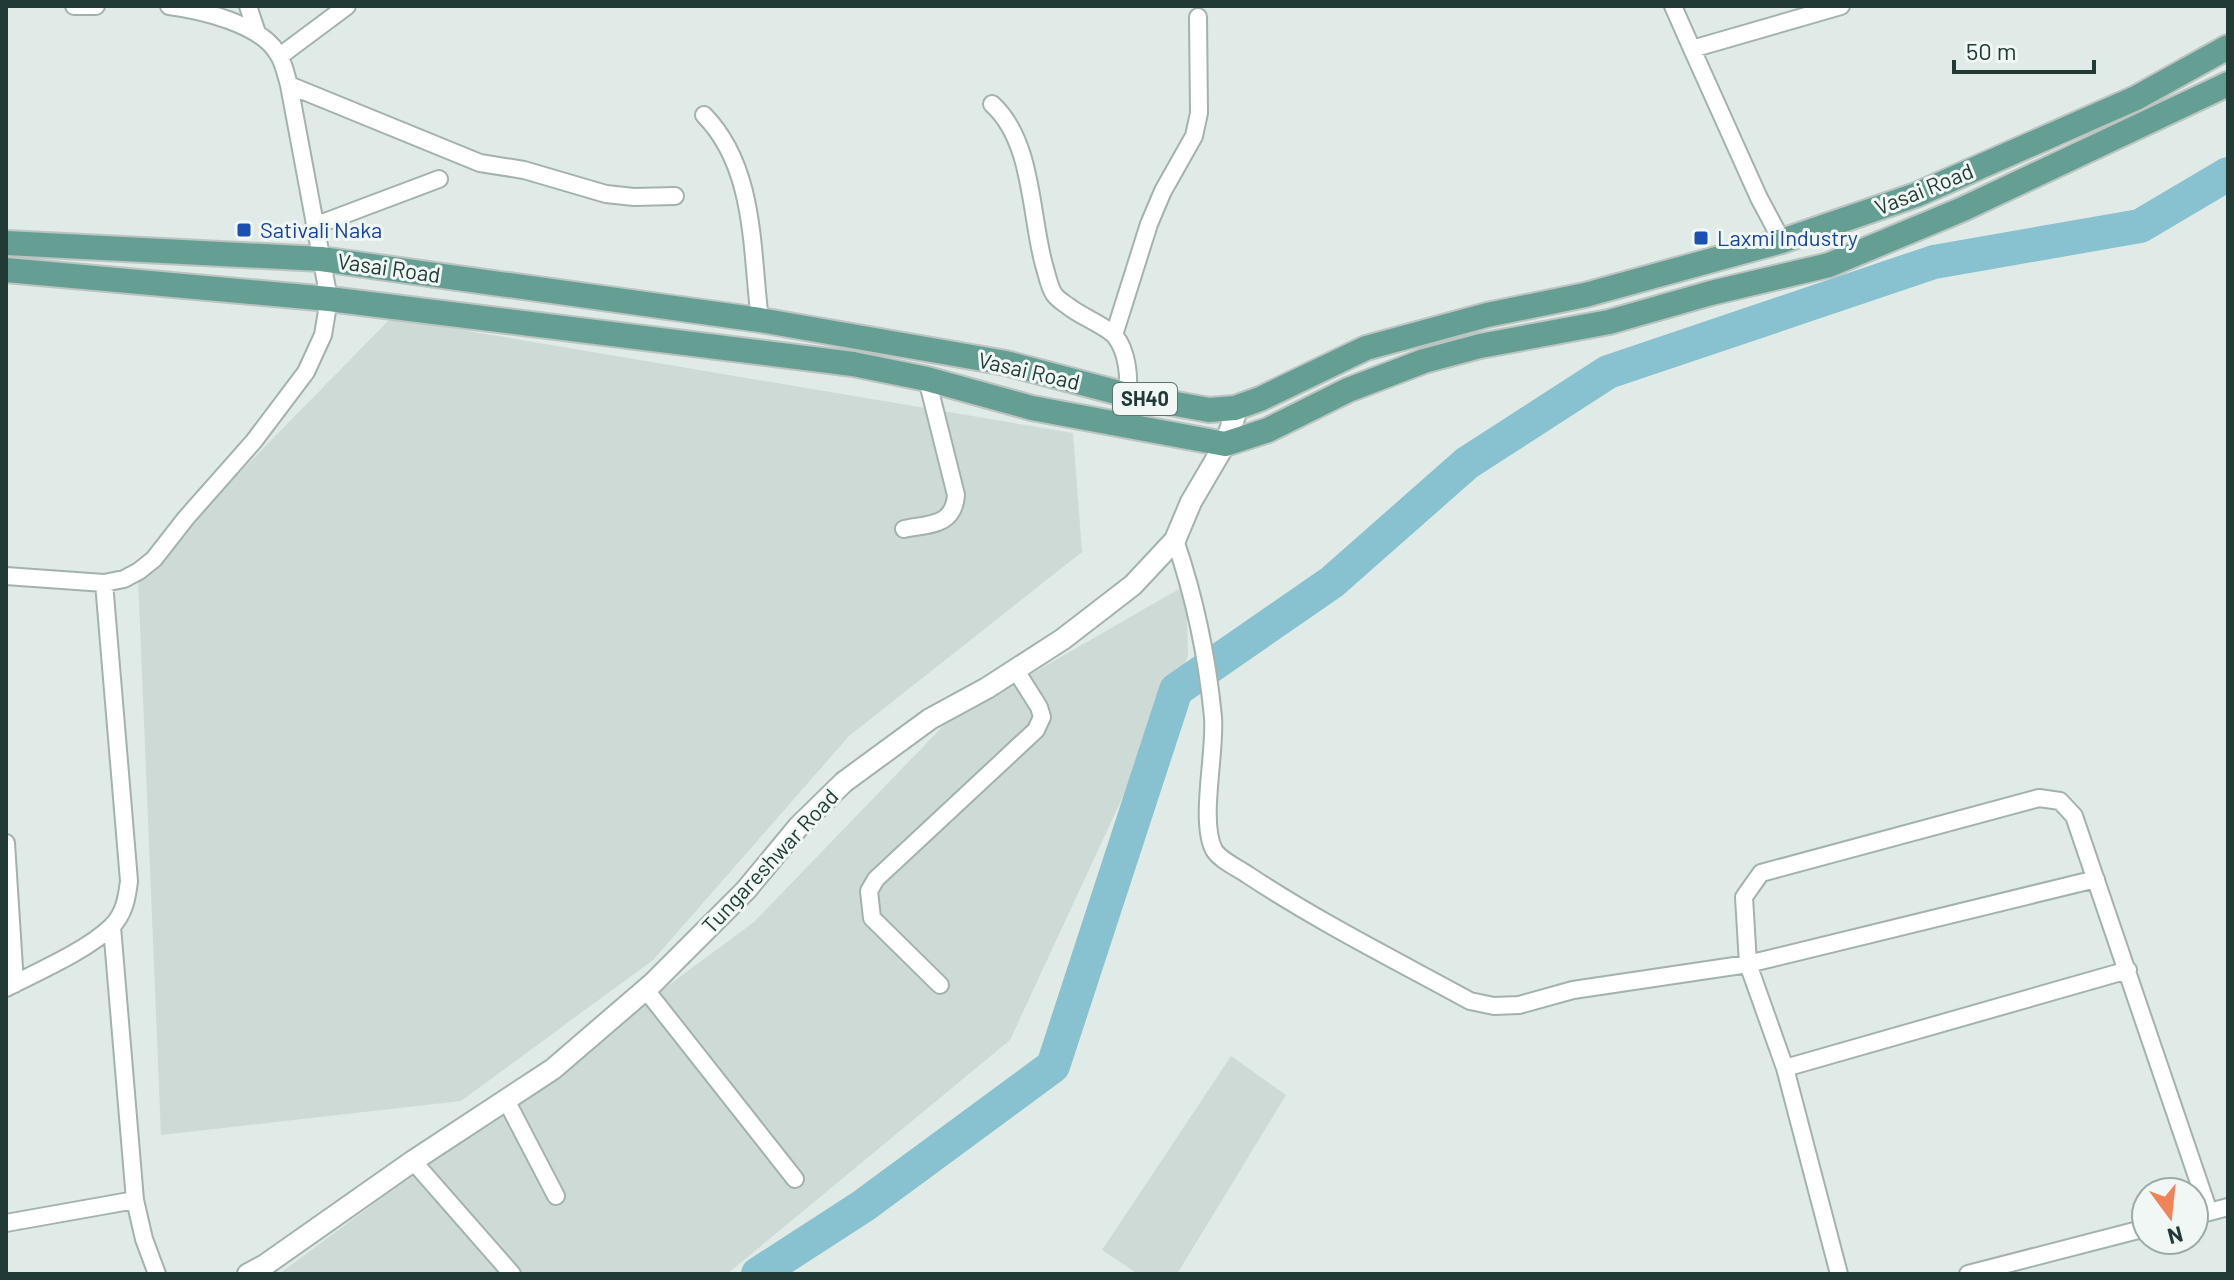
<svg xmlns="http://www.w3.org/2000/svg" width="2234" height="1280" viewBox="0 0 2234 1280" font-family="Barlow,sans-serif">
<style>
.built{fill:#cedad5}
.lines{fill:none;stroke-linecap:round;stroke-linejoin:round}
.river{stroke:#88c1cf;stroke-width:34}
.minor-casing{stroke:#a3b2ad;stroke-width:20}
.tertiary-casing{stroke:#a3b2ad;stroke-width:24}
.primary-casing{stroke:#bcc4c2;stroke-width:28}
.minor{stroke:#fff;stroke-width:16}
.tertiary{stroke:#fff;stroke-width:20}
.primary{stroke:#659f93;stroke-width:24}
.transit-dot{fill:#1a4fb4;stroke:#f0f7f4;stroke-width:3}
.labels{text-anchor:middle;stroke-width:6;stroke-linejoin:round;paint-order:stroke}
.shield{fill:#f0f7f4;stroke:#5f736e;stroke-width:2}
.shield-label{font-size:20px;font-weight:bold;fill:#213a35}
.street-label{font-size:22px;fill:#213a35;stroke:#f0f7f4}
.transit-label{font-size:22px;fill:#164399;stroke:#f0f7f4;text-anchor:start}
</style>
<rect width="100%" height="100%" fill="#e0eae6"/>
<!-- built -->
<path class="built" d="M 391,318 L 1073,433 L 1082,552 L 849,736 L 653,960 L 461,1101 L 161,1135 L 138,576 Z
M 1186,585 L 1188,656 L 1010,1040 L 727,1274 L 279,1274 L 754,922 L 946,723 Z
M 1231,1056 L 1286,1095 L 1177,1274 L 1138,1274 L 1102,1250 Z"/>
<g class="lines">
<!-- river -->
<path class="river" d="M 758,1274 L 863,1206 L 1053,1066 L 1176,690 L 1332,582 L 1467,463 L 1608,372 L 1934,262 L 2140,226 L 2228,174"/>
<!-- minor casing -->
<g class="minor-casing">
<path id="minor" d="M 74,6 L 96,6
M 248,6 L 257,33
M 1673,6 L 1692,49
M 280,56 L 347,6
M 289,85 L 480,163 L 524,170 L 606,194 L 634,197 L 675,196
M 992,104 C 1033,141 1030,214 1044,265 C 1047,274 1049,287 1054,294 C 1057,299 1064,303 1068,306 C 1080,316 1106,326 1115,336 C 1127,351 1130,377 1127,395
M 704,115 C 756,168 751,250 760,320
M 314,226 L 439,179
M 1782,241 L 1759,198 L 1692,49 L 1841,6
M 1114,335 L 1149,224 L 1163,191 L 1194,136 L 1199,113 L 1198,17
M 904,529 C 929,524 954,526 956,495 L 927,379
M 1175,540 C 1195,598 1207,656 1213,717 C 1216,752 1199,821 1214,850 C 1220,860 1238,868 1248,875 C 1319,922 1395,960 1470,1001 L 1494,1006 L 1519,1005 L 1573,990 L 1748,964 L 2096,879
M 6,576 L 104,583 L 124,579 L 139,571 L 154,559 L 186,518 L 254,441 L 306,372 L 323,335 L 329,299 L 289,85 C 286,75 284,63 278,54 C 261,24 201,10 169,6
M 6,843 L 15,984
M 112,927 L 135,1200 L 144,1239 L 157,1274
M 940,985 L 872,918 L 869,891 L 876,879 L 1036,730 L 1042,717 L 1039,707 L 1015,669
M 6,988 C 37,972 86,951 111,927 C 124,915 127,898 129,881 L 104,583
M 646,990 L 795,1179
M 1785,1068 L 2128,970
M 506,1100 L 556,1196
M 413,1161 L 512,1274
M 2194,1216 L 2228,1207
M 6,1223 L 135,1200
M 1839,1274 L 1785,1068 L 1748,964 L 1744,897 L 1761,873 L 2039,798 L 2060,801 L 2074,816 L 2209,1212
M 1968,1274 L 2146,1228"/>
</g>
<!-- tertiary casing -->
<g class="tertiary-casing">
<path id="tertiary" d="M 248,1274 L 265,1265 L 413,1161 L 553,1069 L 653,983 L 746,890 L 799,826 L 844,782 L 930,719 L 987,688 L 1063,639 L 1133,585 L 1175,540 L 1191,502 L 1225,444 L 1238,407"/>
</g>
<!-- primary casing -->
<g class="primary-casing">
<path id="primary" d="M 6,243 L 321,259 L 760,320 L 1006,363 L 1127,395 L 1209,410 L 1235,408 L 1260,399 L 1366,348 L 1487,315 L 1585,295 L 1782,241 L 1916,195 L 2136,98 L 2228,47
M 6,270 L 329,299 L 853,364 L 927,379 L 1032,408 L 1225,444 L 1268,430 L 1348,390 L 1424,361 L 1480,346 L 1609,322 L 1711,293 L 1829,265 L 1963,209 L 2228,84"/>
</g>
<!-- minor -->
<use href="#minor" class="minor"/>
<!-- tertiary -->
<use href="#tertiary" class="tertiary"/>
<!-- primary -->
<use href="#primary" class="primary"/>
</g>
<!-- markers -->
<g class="transit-dot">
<rect x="236" y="222" width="16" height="16" rx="4"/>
<rect x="1693" y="230" width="16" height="16" rx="4"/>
</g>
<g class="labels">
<!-- shield labels -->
<rect class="shield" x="1113" y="383" width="64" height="32" rx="6"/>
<g class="shield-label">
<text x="1145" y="406">SH40</text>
</g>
<!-- street labels -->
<g class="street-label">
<text transform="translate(1924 189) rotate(-22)" y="8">Vasai Road</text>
<text transform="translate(389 268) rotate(8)" y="8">Vasai Road</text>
<text transform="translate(1029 371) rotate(13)" y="8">Vasai Road</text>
<text transform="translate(770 861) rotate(-47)" y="8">Tungareshwar Road</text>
</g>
<!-- transit labels -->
<g class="transit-label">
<text x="260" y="238">Sativali Naka</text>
<text x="1717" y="246">Laxmi Industry</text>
</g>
</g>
<!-- border -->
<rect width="2234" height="1280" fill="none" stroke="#213a35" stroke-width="16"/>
<!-- north arrow -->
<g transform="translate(2170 1216) rotate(165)"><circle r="38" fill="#f0f7f4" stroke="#9daba8" stroke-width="2"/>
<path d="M0-6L14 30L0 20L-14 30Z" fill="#f08458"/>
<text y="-12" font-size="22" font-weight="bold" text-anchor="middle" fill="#213a35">N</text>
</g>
<!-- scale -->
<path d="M1954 60v12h140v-12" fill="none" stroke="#213a35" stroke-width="4"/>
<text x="1966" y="60" font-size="24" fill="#213a35" stroke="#f0f7f4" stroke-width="6" paint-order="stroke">50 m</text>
</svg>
